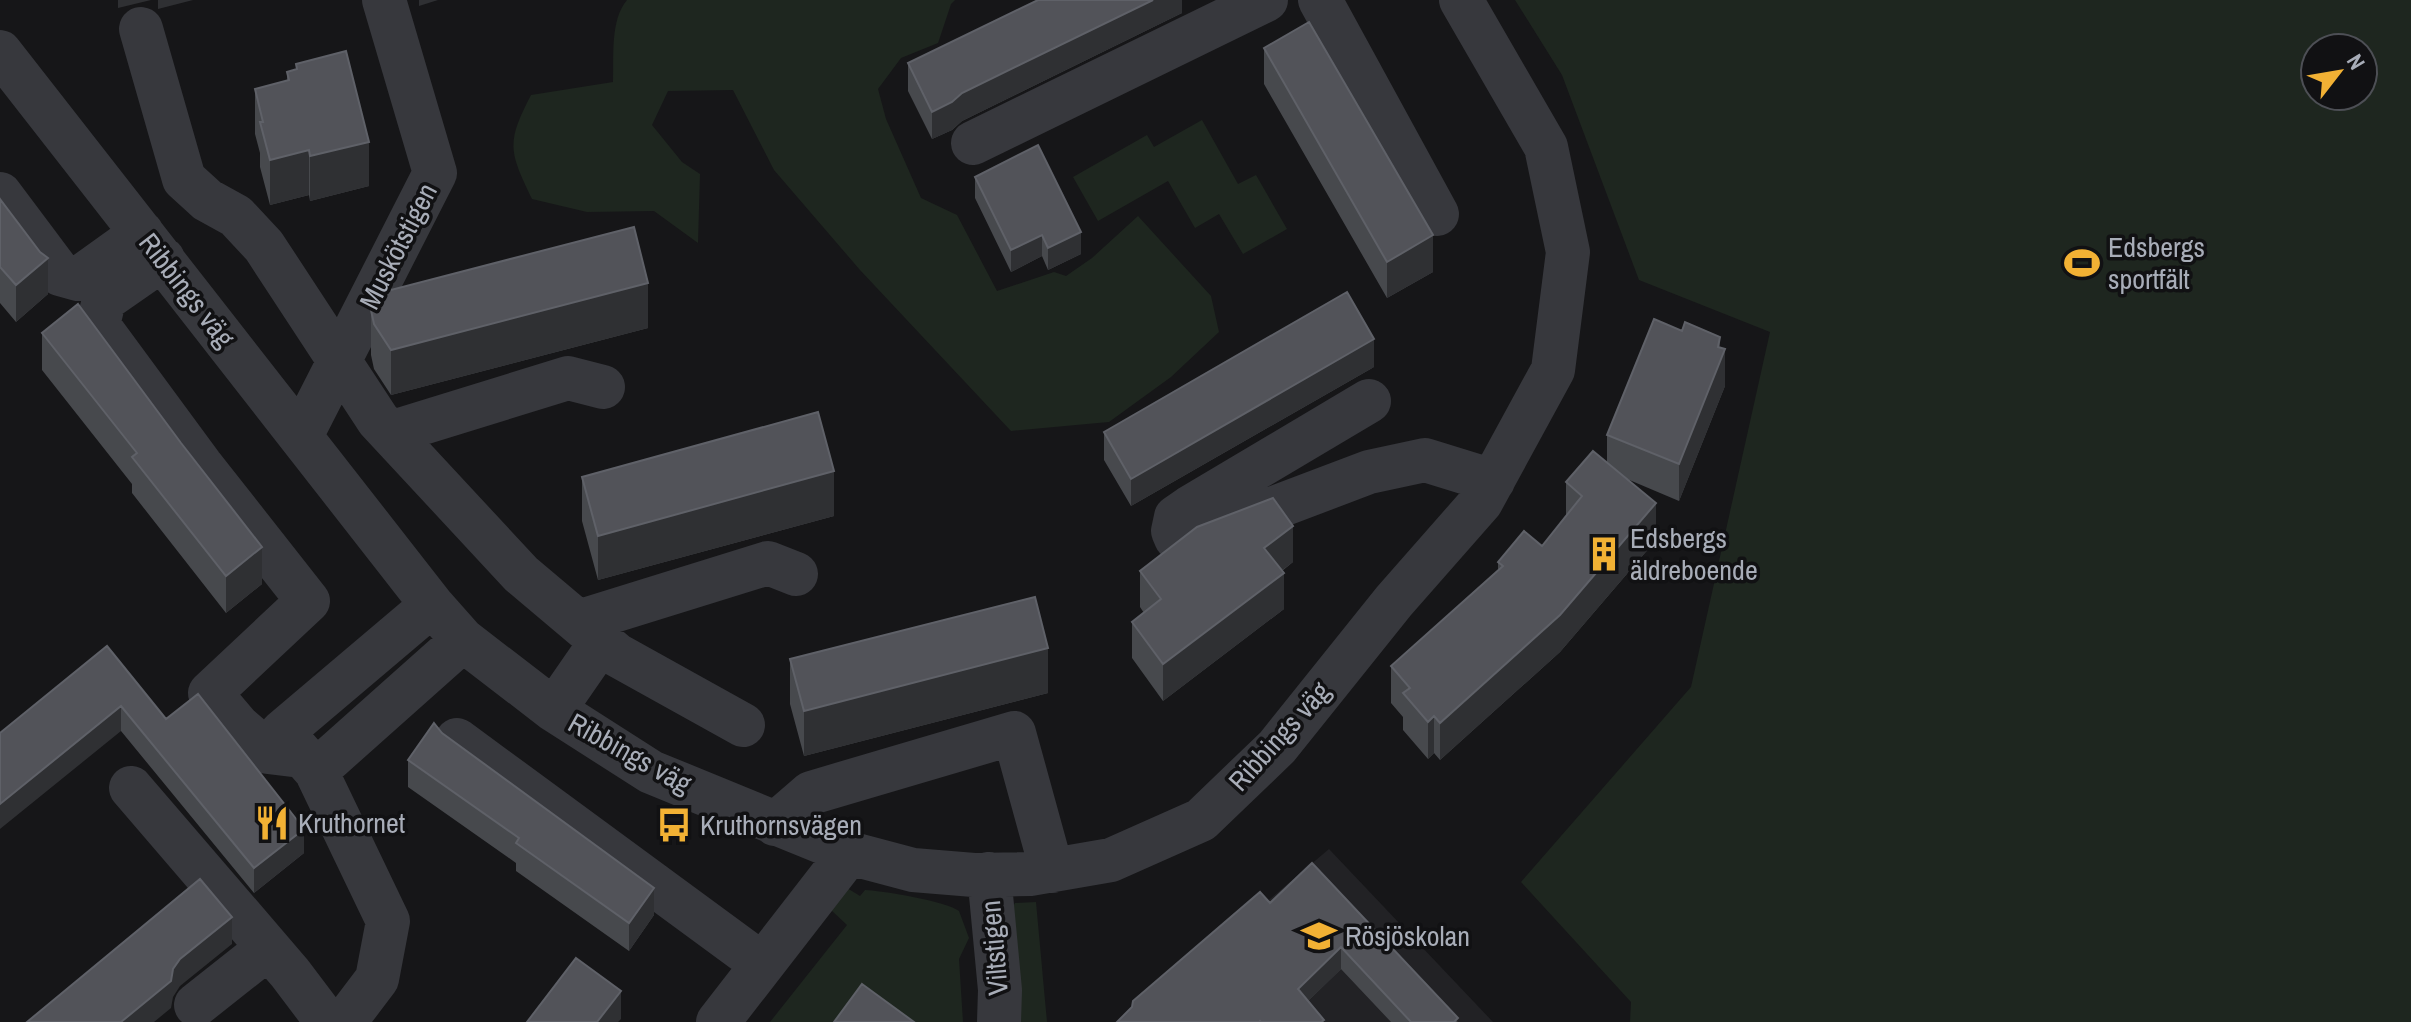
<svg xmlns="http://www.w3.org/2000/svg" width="2411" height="1022" viewBox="0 0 2411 1022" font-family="'Archivo Narrow',sans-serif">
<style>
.built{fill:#222225}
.green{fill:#1e261f;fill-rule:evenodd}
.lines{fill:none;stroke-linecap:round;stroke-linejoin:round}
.minor{stroke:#37383d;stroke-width:44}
.wall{fill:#47494d}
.shaded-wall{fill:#2f3033}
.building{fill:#525359;stroke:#5f6168;stroke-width:2}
.labels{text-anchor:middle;stroke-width:7;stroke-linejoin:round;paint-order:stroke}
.street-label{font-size:28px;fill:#a8adb8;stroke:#111113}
.poi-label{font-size:28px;fill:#a8adb8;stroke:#111113;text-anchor:start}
</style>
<rect width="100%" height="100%" fill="#161618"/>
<!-- built -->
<path class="built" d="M 1329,849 L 1493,1022 L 1125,1022 Z"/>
<!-- green -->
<path class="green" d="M 627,0 L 955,0 L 951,4 L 938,43 L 901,58 L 878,89 L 886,119 L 921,198 L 957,215 L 997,291 L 1054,272 L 1066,276 L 1092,258 L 1138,216 L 1211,296 L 1219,332 L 1171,377 L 1109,422 L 1011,431 L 860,270 L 774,170 L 733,90 L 668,91 L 652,125 L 682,162 L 700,174 L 698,243 L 654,211 L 587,212 L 532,199 C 509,151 506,143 531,95 L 613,82 C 614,56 610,20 627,0 Z
M 1515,0 L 2411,0 L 2411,1022 L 1630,1022 L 1631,1002 L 1521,882 L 1691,687 L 1770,332 L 1639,280 L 1562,75 ZM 2315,48 L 2363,48 L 2363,96 L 2315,96 Z
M 1202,120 L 1238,184 L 1256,175 L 1287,229 L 1243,254 L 1219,214 L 1195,228 L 1168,181 L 1098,221 L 1073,177 L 1147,135 L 1154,147 Z
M 847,888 L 860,896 L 865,890 C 884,891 946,901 959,911 L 969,938 L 959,959 L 963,1022 L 770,1022 L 847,925 L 830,909 Z
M 1036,902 L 1047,1022 L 1017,1022 L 1012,908 L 1015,903 Z"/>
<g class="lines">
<!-- minor -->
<path class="minor" d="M 1320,0 L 1437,214
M 141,29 L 184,179 L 207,200 L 236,216 L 264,246 L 378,420 L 521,574 L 617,655 L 743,725
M 0,52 L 432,605 L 463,640 L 554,710 L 651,772 L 849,853 L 913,870 L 974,875 L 1030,874 L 1111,860 L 1201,820 L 1277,747 L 1394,601 L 1481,502 L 1553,370 L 1568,252 L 1546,147 L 1461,0
M 973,143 L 1266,0
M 0,194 L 60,274 L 78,279 L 142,233
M 163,259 L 104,300 L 98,325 L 201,465 L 308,601 L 210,693 L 238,726 L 268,752 L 301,756
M 1369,401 L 1189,508 L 1176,517 L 1173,531 L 1176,538 L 1184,542 L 1369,472 L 1425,460 L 1493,481
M 390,433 L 568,378 L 603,387
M 301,436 L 435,173 L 384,0
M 578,622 L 768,563 L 796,574
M 554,710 L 601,642
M 457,740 L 762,964
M 316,771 L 463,640
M 131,788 L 290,973 L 327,1022
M 775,824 L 811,793 L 1014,733 L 1052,871
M 989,874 L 1000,990 L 999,1022
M 196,1005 L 268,948
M 339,1022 L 352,1012 L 377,979 L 388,921 L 316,771 L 282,732 L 432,605
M 718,1022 L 849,853"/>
</g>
<!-- wall -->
<path class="wall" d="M 1182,0 L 1182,13 L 962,121 L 952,130 L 932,139 L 908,91 L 908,63 Z
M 1264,48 L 1433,272 L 1387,298 L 1264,84 Z
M 296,64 L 369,186 L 310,201 L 309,195 L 270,205 L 260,167 L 260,153 L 255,134 L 255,89 L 287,81 L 287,72 L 296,70 Z
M 975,177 L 1081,254 L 1048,270 L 1042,256 L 1011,272 L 975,198 Z
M 0,199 L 48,294 L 16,322 L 0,303 Z
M 371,310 L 648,328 L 391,395 L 374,369 L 371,355 Z
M 42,333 L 181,443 L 262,584 L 226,613 L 132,493 L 132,484 L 42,370 Z
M 1720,347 L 1725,386 L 1679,501 L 1627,479 L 1656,540 L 1560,652 L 1440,760 L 1434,753 L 1428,759 L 1403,730 L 1403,717 L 1391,703 L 1391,666 L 1498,571 L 1498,562 L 1542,546 L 1566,516 L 1566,482 L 1607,463 L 1607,435 Z
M 1374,367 L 1131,506 L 1104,460 L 1104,432 Z
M 582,477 L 834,516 L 598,580 L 582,521 Z
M 1293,562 L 1282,571 L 1284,609 L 1163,701 L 1132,658 L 1132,622 L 1144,613 L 1140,607 L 1140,571 Z
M 107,646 L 166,719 L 304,853 L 254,893 L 121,731 Z
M 790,659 L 1048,693 L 804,756 L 790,704 Z
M 442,733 L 654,915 L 629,951 L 516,871 L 516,863 L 408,787 L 408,760 Z
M 1270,903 L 1458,1022 L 1391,1022 L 1341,969 L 1308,1001 L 1324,1022 L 1117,1022 Z"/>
<!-- shaded-wall -->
<path class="shaded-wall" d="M 118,0 L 151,0 L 118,8 Z
M 158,0 L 193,0 L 158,9 Z
M 419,0 L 438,0 L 419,6 Z
M 1153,0 L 1182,0 L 1182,13 L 962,121 L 952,130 L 932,139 L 932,112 L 962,93 Z
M 369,142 L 369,186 L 310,201 L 310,156 Z
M 309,150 L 309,195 L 270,205 L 270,160 Z
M 1081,232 L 1081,254 L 1048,270 L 1048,248 Z
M 1042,235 L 1042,256 L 1011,272 L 1011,250 Z
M 1433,235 L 1433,272 L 1387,298 L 1387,262 Z
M 48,258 L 48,294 L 16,322 L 16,285 Z
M 648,283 L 648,328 L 391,395 L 391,350 Z
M 1720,337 L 1720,361 L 1725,349 L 1725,386 L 1679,501 L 1679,464 Z
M 1374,339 L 1374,367 L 1131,506 L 1131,479 Z
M 834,471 L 834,516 L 598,580 L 598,536 Z
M 1656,503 L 1656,540 L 1560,652 L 1440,760 L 1440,723 Z
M 1293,526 L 1293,562 L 1264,584 L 1264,548 Z
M 262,547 L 262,584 L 226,613 L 226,576 Z
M 1284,573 L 1284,609 L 1163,701 L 1163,664 Z
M 1048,648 L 1048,693 L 804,756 L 804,711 Z
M 121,706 L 121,731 L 0,829 L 0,804 Z
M 1434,716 L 1434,753 L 1428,759 L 1428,722 Z
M 304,829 L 304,853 L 254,893 L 254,868 Z
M 654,888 L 654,915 L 629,951 L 629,923 Z
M 232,917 L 232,944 L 180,986 L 173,997 L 171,1008 L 154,1022 L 121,1022 L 180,959 Z
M 1341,947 L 1341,969 L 1298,1011 L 1298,989 Z
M 621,991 L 621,1019 L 618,1022 L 597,1022 Z"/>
<!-- building -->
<path class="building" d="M 1038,0 L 1153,0 L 962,93 L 952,102 L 932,112 L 908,63 Z
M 1309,22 L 1433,235 L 1387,262 L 1264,48 Z
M 346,51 L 369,142 L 310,156 L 309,150 L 270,160 L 260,122 L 263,122 L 255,89 L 289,80 L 287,72 L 297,69 L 296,64 Z
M 1038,145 L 1081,232 L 1048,248 L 1042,235 L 1011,250 L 975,177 Z
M 0,199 L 40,252 L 48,258 L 16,285 L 0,267 Z
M 634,227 L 648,283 L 391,350 L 374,324 L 371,310 L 379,293 Z
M 1347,292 L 1374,339 L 1131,479 L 1104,432 Z
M 78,304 L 181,443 L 262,547 L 226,576 L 132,457 L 137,453 L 42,333 Z
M 1654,319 L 1682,331 L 1685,322 L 1720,337 L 1718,347 L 1725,349 L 1679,464 L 1607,435 Z
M 818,412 L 834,471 L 598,536 L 582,477 Z
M 1593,451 L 1656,503 L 1560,615 L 1440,723 L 1434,716 L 1428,722 L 1403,693 L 1410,688 L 1391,666 L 1503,566 L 1498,562 L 1524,531 L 1542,546 L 1582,496 L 1566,482 Z
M 1273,498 L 1293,526 L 1264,548 L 1284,573 L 1163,664 L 1132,622 L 1161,599 L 1140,571 L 1197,527 Z
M 1035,597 L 1048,648 L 804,711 L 790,659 Z
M 107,646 L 166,719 L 198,694 L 304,829 L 254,868 L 121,706 L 0,804 L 0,733 Z
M 434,723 L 442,733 L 654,888 L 629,923 L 516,843 L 519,838 L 408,760 Z
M 1312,863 L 1458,1018 L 1454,1022 L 1411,1022 L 1341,947 L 1298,989 L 1324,1020 L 1321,1022 L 1261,1022 L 1260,1021 L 1259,1022 L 1117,1022 L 1132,1007 L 1133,1001 L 1260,892 L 1270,903 Z
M 200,879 L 232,917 L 180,959 L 173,969 L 171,981 L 121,1022 L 27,1022 Z
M 576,958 L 621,991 L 597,1022 L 527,1022 Z
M 862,984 L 914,1022 L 834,1022 Z"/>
<!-- icons -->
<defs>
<g id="stadium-bare" transform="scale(2.76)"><path d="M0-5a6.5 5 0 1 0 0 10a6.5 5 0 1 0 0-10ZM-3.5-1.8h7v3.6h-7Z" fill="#f2b134" stroke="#111113" stroke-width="2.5" paint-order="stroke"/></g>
<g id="building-bare" transform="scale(2.76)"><path d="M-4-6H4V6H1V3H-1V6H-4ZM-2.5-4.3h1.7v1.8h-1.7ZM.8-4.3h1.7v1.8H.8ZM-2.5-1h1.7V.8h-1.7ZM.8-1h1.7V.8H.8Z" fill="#f2b134" stroke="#111113" stroke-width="2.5" paint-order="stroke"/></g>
<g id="restaurant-bare" transform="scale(2.76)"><path d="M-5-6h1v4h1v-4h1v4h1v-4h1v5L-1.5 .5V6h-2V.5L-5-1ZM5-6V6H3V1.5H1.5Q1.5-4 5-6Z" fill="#f2b134" stroke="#111113" stroke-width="2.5" paint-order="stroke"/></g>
<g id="bus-bare" transform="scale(2.76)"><path d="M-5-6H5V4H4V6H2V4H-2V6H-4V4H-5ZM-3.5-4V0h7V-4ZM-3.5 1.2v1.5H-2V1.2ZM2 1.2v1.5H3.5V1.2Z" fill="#f2b134" stroke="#111113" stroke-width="2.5" paint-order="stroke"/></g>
<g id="school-bare" transform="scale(2.76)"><path d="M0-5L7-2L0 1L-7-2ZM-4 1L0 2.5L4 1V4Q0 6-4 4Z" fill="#f2b134" stroke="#111113" stroke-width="2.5" paint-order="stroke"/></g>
</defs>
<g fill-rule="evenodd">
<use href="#stadium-bare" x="2082" y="263"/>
<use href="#building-bare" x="1604" y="554"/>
<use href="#restaurant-bare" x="272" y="823"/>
<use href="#bus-bare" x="674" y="825"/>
<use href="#school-bare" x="1319" y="936"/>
</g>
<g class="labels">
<!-- street labels -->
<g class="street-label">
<text transform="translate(398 246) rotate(-63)" y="10">Muskötstigen</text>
<text transform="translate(187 290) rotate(52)" y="10">Ribbings väg</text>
<text transform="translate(1279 736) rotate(-48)" y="10">Ribbings väg</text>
<text transform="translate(630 753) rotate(29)" y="10">Ribbings väg</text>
<text transform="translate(994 948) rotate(-95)" y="10">Viltstigen</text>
</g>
<!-- poi labels -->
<g class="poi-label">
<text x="2108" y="257">Edsbergs<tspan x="2108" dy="32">sportfält</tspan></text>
<text x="1630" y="548">Edsbergs<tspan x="1630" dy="32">äldreboende</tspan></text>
<text x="298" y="833">Kruthornet</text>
<text x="700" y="835">Kruthornsvägen</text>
<text x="1345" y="946">Rösjöskolan</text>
</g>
</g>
<!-- north arrow -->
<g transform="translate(2339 72) rotate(59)"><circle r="38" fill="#111113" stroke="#4d4f55" stroke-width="2"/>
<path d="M0-6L14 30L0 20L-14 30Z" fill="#f2b134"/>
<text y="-12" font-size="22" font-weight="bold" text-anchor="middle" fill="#a8adb8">N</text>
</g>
</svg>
